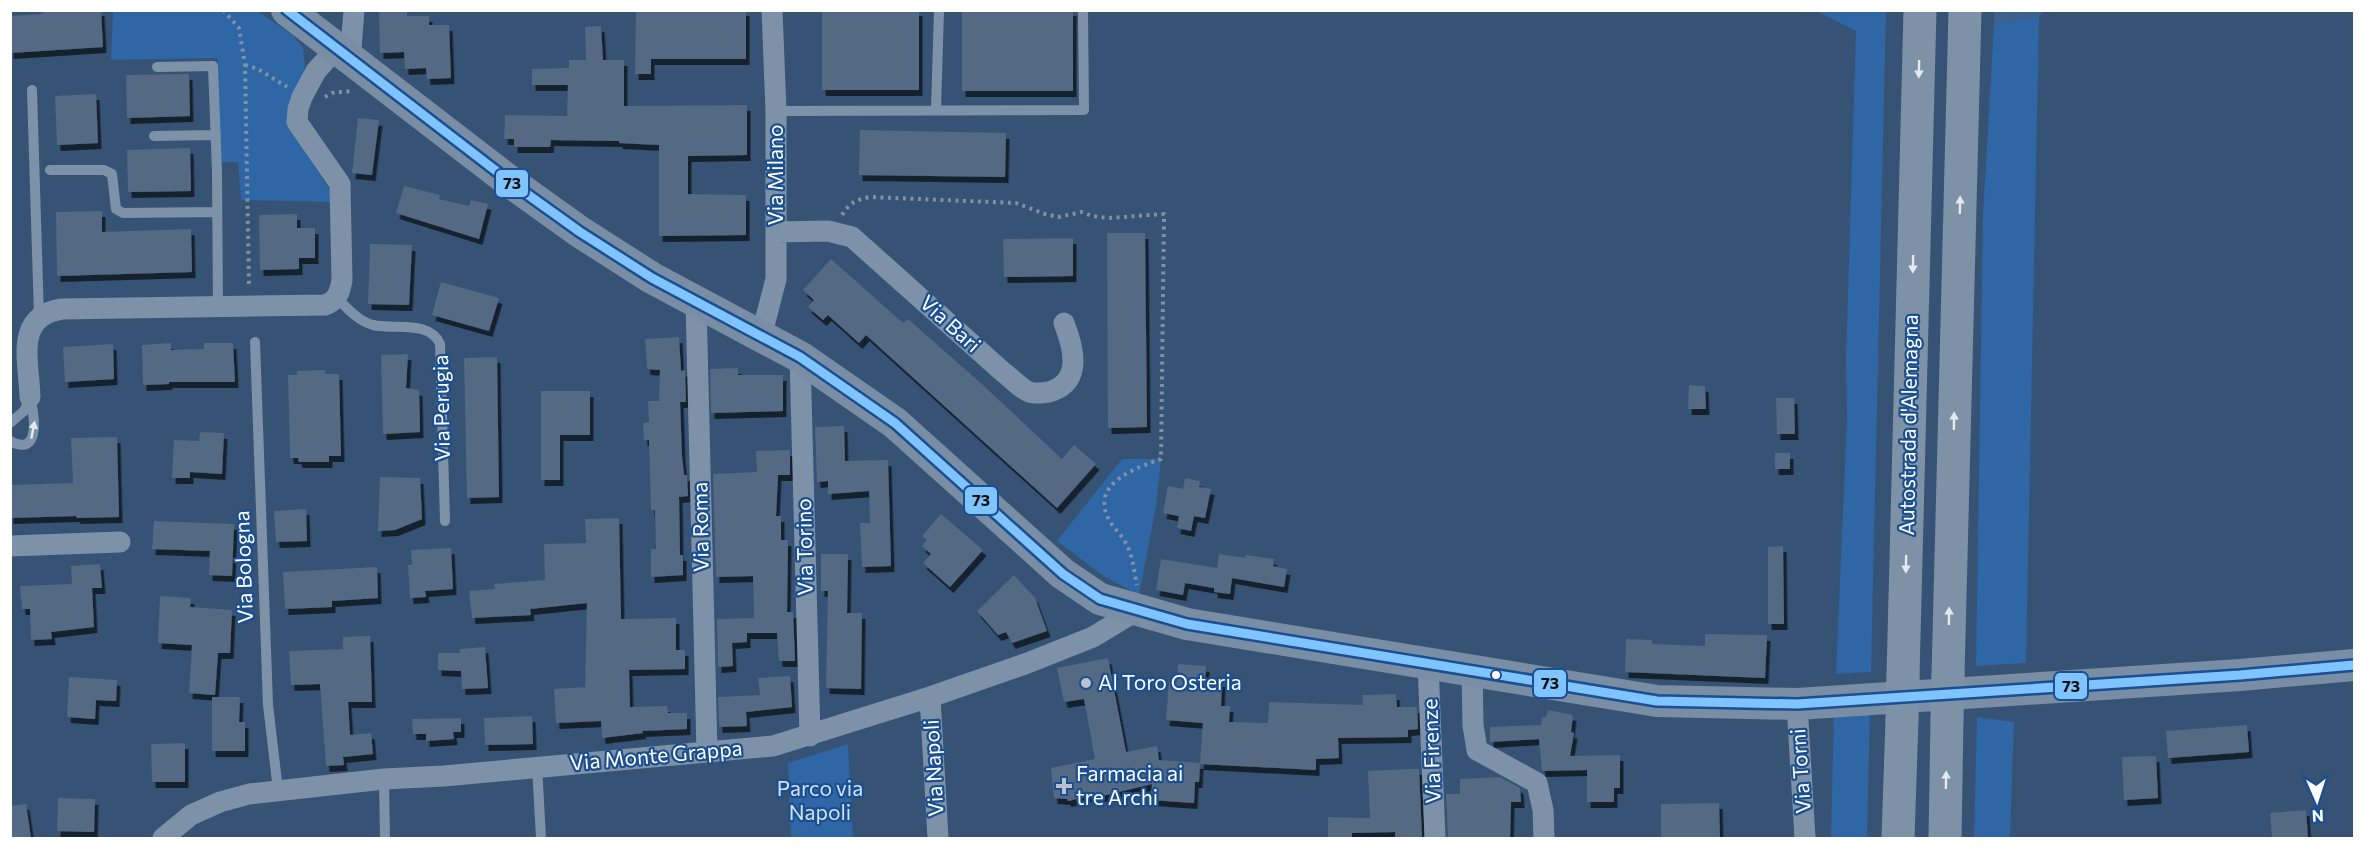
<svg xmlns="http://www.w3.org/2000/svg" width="2365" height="849" viewBox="0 0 2365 849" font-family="Commissioner,sans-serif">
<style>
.green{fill:#2f66a5}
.water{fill:#3b618d}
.building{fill:#526984;filter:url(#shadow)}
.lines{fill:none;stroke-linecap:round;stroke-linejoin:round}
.path{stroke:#7d92a8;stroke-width:4;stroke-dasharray:3 4.5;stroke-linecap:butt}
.service{stroke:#7d92a8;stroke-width:10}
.minor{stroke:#7d92a8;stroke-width:21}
.secondary{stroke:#798da4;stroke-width:32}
.motorway{stroke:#7e92a7;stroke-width:33}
.motorway-bridge{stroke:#7e92a7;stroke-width:33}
.bus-1-casing{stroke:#1b4f8f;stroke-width:14}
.bus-1{stroke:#80c4ff;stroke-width:9}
.oneway{fill:#e5e9ed}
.oneway2{fill:#e5e9ee}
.bus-dot{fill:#fff;stroke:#1b4f8f;stroke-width:2}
.poi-dot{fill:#b9c2ce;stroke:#1b4f8f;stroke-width:2}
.labels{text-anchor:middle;stroke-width:4.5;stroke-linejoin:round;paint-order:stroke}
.street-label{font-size:21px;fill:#fff;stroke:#1b4f8f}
.poi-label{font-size:21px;fill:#fff;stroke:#1b4f8f;text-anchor:start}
.park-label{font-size:21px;fill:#cfe3fa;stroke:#1b4f8f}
.line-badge{stroke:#1b4f8f;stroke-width:2}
.pale-badge-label{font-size:16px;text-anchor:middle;font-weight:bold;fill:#111}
</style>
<defs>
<filter id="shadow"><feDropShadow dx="3.5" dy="6" stdDeviation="0" flood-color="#0009"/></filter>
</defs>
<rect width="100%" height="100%" fill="#365274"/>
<!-- green -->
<path class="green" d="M 113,11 L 257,11 L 293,35 L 303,48 L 305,66 L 301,79 L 292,130 L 331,192 L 332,202 L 241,200 L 238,162 L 221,162 L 218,58 L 111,60 Z
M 1817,11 L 1886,11 L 1871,672 L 1836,674 L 1847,417 L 1846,359 L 1856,31 Z
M 2039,17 L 2026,663 L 1976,666 L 1983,215 L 1994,24 Z
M 1122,459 L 1161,459 L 1156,506 L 1139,595 L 1105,577 L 1057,541 Z
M 1870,708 L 1867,838 L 1831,838 L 1834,710 Z
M 1977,717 L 2014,722 L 2010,838 L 1974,838 Z
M 848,744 L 853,838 L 791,838 L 788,763 Z"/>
<!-- water -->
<path class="water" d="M 1994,11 L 1994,10 L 2044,11 L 2039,17 L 1994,24 Z"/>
<!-- building -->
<path class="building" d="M 43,10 L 101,10 L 103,47 L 10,53 L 10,16 L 43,14 Z
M 379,10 L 407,10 L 407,16 L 429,16 L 429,25 L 449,25 L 451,78 L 427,79 L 426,68 L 405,69 L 404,52 L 380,53 Z
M 636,10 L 746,10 L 746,59 L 651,59 L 651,74 L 635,74 Z
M 822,10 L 919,10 L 919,90 L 822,90 Z
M 962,10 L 1073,10 L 1073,91 L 962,91 Z
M 601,26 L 603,60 L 624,60 L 624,106 L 747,105 L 747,155 L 688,156 L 688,194 L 746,195 L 746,235 L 659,236 L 659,145 L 619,143 L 619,141 L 551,140 L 550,147 L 514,147 L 514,139 L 504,139 L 505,115 L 567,116 L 568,85 L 532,85 L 532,69 L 569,68 L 569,60 L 586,60 L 585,27 Z
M 189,74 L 190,116 L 127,118 L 126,75 Z
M 96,94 L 98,143 L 57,145 L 55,96 Z
M 358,118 L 379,120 L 372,175 L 352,173 Z
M 860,130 L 1006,133 L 1005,177 L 859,175 Z
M 190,148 L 191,191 L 128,192 L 127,150 Z
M 404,186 L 440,195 L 439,199 L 469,206 L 471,200 L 488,204 L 479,239 L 396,213 Z
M 102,211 L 102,232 L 191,229 L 192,272 L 57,276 L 56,212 Z
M 297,214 L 297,228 L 315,228 L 315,258 L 299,258 L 299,269 L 260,270 L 259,215 Z
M 1107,233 L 1145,233 L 1147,427 L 1108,428 Z
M 1073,238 L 1073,276 L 1004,277 L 1003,239 Z
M 370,244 L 412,245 L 409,305 L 368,304 Z
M 831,259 L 903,323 L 908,319 L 983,385 L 1062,459 L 1074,445 L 1096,464 L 1057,508 L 866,335 L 859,343 L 828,315 L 823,320 L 808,307 L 814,300 L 803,290 Z
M 441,282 L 499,298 L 489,331 L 432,315 Z
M 679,337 L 681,371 L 685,370 L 686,402 L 680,402 L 682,456 L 684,475 L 687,475 L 688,496 L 679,497 L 680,555 L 683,555 L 683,575 L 651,577 L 651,549 L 656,549 L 655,510 L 651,510 L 649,440 L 644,440 L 643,423 L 649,422 L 648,401 L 659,401 L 660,370 L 647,369 L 645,339 Z
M 171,343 L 171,350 L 204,349 L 204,343 L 233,343 L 235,382 L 169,382 L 169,384 L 143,385 L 142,345 Z
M 113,344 L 114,379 L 65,382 L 63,347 Z
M 408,354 L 406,388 L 419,390 L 420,432 L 383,434 L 381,355 Z
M 497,357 L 499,497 L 467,498 L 464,358 Z
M 738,368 L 738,375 L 783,375 L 783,411 L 711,413 L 710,369 Z
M 325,370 L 325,374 L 339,374 L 341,456 L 329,456 L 329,462 L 299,462 L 298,458 L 290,458 L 288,375 L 297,375 L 297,371 Z
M 1689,385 L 1705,386 L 1706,409 L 1688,409 Z
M 541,391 L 590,391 L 590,435 L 560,435 L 560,480 L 541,480 Z
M 1776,398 L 1794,398 L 1795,434 L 1777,434 Z
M 844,426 L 845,461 L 888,460 L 891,566 L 862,567 L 860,523 L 870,523 L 869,491 L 828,494 L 828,481 L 817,482 L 815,427 Z
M 200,432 L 224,433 L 222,474 L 190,472 L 190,478 L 172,478 L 174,440 L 199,441 Z
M 117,437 L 119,517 L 77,518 L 76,516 L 10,518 L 10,485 L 73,483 L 71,438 Z
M 790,450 L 790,475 L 778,475 L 776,516 L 781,516 L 781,540 L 788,540 L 787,612 L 793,612 L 795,661 L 779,661 L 777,633 L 747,633 L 747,642 L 732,643 L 733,666 L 718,667 L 717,619 L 754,618 L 753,576 L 716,577 L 713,474 L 757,472 L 756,451 Z
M 1775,453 L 1790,453 L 1790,469 L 1775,469 Z
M 380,477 L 420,478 L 422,519 L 395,530 L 378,531 Z
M 1185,478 L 1200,481 L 1199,487 L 1211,489 L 1205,518 L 1194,516 L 1191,531 L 1177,528 L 1179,516 L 1163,513 L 1168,486 L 1183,489 Z
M 306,509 L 307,541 L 276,542 L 274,511 Z
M 941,514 L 983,550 L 950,587 L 923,563 L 931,554 L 922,546 L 927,540 L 922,536 Z
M 619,518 L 621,619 L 676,618 L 676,650 L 685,650 L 685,669 L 629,670 L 630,707 L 667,706 L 668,713 L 687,713 L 687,729 L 642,731 L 643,733 L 602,738 L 601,721 L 556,723 L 554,689 L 585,687 L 587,603 L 530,609 L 531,615 L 472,618 L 469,591 L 495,589 L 494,584 L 545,580 L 544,544 L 586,543 L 585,519 Z
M 154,521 L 234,524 L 232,576 L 209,575 L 210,551 L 152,549 Z
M 1783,546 L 1784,624 L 1768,624 L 1768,547 Z
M 451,548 L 453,589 L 425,591 L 426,597 L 410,598 L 408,565 L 412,565 L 411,550 Z
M 821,554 L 848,554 L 847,613 L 862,613 L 861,689 L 826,688 L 828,591 L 821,591 Z
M 1219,554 L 1245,558 L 1246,555 L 1274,559 L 1273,566 L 1287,569 L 1284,587 L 1232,578 L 1230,594 L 1214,592 L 1214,588 L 1185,583 L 1183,595 L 1156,590 L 1161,559 L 1217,568 Z
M 100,564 L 102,588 L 92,588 L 94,627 L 51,632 L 52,639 L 31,640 L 30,609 L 22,609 L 20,586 L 72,584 L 71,566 Z
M 377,567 L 378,598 L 332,601 L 332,607 L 285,609 L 283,572 Z
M 1014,575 L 1035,598 L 1047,631 L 1012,643 L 1006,632 L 998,635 L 977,611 Z
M 160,596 L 191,598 L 190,607 L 232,610 L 230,653 L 218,653 L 215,695 L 189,693 L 192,645 L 158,643 Z
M 1705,634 L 1767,635 L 1765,678 L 1625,672 L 1626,639 L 1652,640 L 1652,644 L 1705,646 Z
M 370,636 L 372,702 L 348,702 L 350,735 L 371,733 L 373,754 L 343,757 L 344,765 L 326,766 L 320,684 L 291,685 L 289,651 L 343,649 L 343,637 Z
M 485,647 L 488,688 L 462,689 L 461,671 L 438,670 L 438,653 L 460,653 L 460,649 Z
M 1108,658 L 1126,752 L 1157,746 L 1159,760 L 1200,763 L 1203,723 L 1166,720 L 1169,681 L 1177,682 L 1178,664 L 1206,666 L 1205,680 L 1222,681 L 1221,706 L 1230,706 L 1229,722 L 1268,723 L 1269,702 L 1363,705 L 1362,695 L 1396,694 L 1397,707 L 1417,707 L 1418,729 L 1408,730 L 1408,737 L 1338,738 L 1339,758 L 1316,759 L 1316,770 L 1200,764 L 1199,782 L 1195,782 L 1194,803 L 1151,800 L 1152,784 L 1098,797 L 1098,794 L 1068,801 L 1067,799 L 1054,798 L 1051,768 L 1095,759 L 1084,699 L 1064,702 L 1057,668 Z
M 790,676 L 792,707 L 746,712 L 747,726 L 719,727 L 718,697 L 760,695 L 758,678 Z
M 69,677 L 117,680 L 116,701 L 96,700 L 95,719 L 67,717 Z
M 212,697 L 240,697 L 239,722 L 245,722 L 245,751 L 212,751 Z
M 1548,710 L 1573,715 L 1571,732 L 1574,733 L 1570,756 L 1620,755 L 1620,788 L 1614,788 L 1614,802 L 1587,802 L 1587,770 L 1542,771 L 1539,739 L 1490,742 L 1490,727 L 1541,725 L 1542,717 L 1546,717 Z
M 532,716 L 533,744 L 485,745 L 484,718 Z
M 461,718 L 461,732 L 453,732 L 454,739 L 426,741 L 426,734 L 413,734 L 412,719 Z
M 2247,725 L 2249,752 L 2168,758 L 2166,731 Z
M 185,743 L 185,782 L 152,782 L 151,744 Z
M 2156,756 L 2158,798 L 2124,800 L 2122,757 Z
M 1408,769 L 1419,769 L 1422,838 L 1395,838 L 1395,832 L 1352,833 L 1352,838 L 1328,838 L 1328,817 L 1370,818 L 1368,771 Z
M 1500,777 L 1520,788 L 1521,802 L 1511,802 L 1510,838 L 1448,838 L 1446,794 L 1460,794 L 1460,779 Z
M 58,798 L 95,799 L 94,832 L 57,831 Z
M 1719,803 L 1720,838 L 1661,838 L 1661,804 Z
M 26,804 L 31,838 L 10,838 L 10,806 Z
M 2306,810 L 2308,838 L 2272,838 L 2270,813 Z"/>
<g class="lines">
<!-- path -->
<path class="path" d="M 223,10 L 239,28 L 245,65 L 249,287
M 245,65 L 258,69 L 287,87
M 325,97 L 332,93 L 352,91
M 842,215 C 850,203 855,200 870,197 L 1016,203 L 1045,214 L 1058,217 L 1082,212 L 1092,216 L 1109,218 L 1164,214 L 1161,459 C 1136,468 1091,483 1108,518 C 1113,528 1122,535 1127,545 C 1133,557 1134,572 1137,585"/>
<!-- service -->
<path class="service" d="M 157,67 L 213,66 L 217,172 L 218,307
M 32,90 L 39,317
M 936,110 L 939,10
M 776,111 L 1084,110 L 1083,10
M 154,136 L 216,135
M 50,170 L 104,170 L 112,174 L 116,209 L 123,213 L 217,212
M 336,297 C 347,308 358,321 373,325 C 395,330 430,320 440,344 L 445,521
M 255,342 L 268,705 L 278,790
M 10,423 L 24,411 L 30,398
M 10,441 C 42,458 34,413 30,397
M 537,766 L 541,838
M 384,779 L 385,838"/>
<!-- minor -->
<path class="minor" d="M 350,61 L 354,10
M 776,232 L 828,231 L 852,237 L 1003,372 C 1010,377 1021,389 1029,392 C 1035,394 1047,393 1052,391 C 1083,380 1073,346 1064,323
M 696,302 L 707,752
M 761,337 L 776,279 L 776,111 L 772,10
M 800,357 L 810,736
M 30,397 C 29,361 14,316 62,309 L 325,305 C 337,301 340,292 342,280 L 340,184 L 297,122 L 298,109 L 302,97 L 316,71 L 336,49
M 10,546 L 120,542
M 1428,663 L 1435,838
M 1472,670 L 1473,725 L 1477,750 L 1537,783 L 1543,810 L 1544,838
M 930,697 L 938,838
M 1797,704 L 1805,838
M 163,838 L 191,815 L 220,802 L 249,794 L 384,779 L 444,776 L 773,746 L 930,697 L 1025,664 L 1093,637 L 1136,611"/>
<!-- secondary -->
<path class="secondary" d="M 287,10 L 513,184 L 580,232 L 652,278 L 800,357 L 895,423 L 1063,574 L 1100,599 L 1187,624 L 1657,701 L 1797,704 L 2240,675 L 2354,665"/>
<!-- motorway -->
<path class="motorway" d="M 1948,675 L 1965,10
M 1903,676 L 1920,10
M 1898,838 L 1902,720
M 1945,838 L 1947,719"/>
<!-- motorway-bridge -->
<path class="motorway-bridge" d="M 1947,719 L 1948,675
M 1902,720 L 1903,676"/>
<!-- bus-1 casing -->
<g class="bus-1-casing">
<path id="bus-1" d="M 287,10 L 513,184 L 580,232 L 652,278 L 800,357 L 895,423 L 1063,574 L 1100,599 L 1187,624 L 1657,701 L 1797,704 L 2240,675 L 2354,665"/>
</g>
<!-- bus-1 -->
<use href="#bus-1" class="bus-1"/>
</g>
<!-- one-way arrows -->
<defs><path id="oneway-solid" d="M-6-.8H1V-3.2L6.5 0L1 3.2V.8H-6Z" transform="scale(1.5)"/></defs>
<g class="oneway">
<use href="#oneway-solid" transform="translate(1919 69) rotate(91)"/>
<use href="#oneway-solid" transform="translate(1960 205) rotate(-89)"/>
<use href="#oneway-solid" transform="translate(1913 264) rotate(91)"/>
<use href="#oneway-solid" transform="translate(1954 421) rotate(-89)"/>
<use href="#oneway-solid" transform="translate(1906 564) rotate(91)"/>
<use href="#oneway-solid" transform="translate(1949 616) rotate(-89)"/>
<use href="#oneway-solid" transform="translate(1946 780) rotate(-89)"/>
</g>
<use class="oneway2" href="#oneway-solid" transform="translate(33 430) rotate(-79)"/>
<!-- markers -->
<circle class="bus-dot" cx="1496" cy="675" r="5"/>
<g class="poi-dot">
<circle cx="1086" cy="683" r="6"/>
<path d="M1061 777h6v6h6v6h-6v6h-6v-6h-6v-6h6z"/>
</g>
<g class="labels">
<!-- street labels -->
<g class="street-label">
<text transform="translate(776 175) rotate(-90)" y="7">Via Milano</text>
<text transform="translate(950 324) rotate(42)" y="7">Via Bari</text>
<text transform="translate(442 408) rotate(-91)" y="7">Via Perugia</text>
<text transform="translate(1909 425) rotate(-89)" y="7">Autostrada d'Alemagna</text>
<text transform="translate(701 527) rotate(-91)" y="7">Via Roma</text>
<text transform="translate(805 547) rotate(-91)" y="7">Via Torino</text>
<text transform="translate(244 567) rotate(-92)" y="7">Via Bologna</text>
<text transform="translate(1432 751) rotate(-92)" y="7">Via Firenze</text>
<text transform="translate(656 756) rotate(-5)" y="7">Via Monte Grappa</text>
<text transform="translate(934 768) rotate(-93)" y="7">Via Napoli</text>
<text transform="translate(1801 771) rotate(-94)" y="7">Via Torni</text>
</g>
<!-- poi labels -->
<g class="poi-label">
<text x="1098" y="690">Al Toro Osteria</text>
<text x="1076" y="781">Farmacia ai<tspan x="1076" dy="24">tre Archi</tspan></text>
</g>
<!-- park labels -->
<g class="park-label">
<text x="820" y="796">Parco via<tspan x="820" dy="24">Napoli</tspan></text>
</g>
</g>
<g class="line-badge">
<rect x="495" y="169" width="34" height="29" rx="6" fill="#80c4ff"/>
<rect x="964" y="486" width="34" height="29" rx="6" fill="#80c4ff"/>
<rect x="1533" y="669" width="34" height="29" rx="6" fill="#80c4ff"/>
<rect x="2054" y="672" width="34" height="28" rx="6" fill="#80c4ff"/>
</g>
<g class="pale-badge-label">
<text x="512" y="189">73</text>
<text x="981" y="506">73</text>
<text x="1550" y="689">73</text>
<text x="2071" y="692">73</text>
</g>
<!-- border -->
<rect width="2365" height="849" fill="none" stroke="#ffffff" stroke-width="24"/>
<!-- north arrow -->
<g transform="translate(2317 801) rotate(177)" stroke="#1b4f8f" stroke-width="4.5" paint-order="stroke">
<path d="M0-4.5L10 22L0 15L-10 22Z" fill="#ffffff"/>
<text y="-9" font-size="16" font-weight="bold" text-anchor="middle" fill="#ffffff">N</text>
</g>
</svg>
